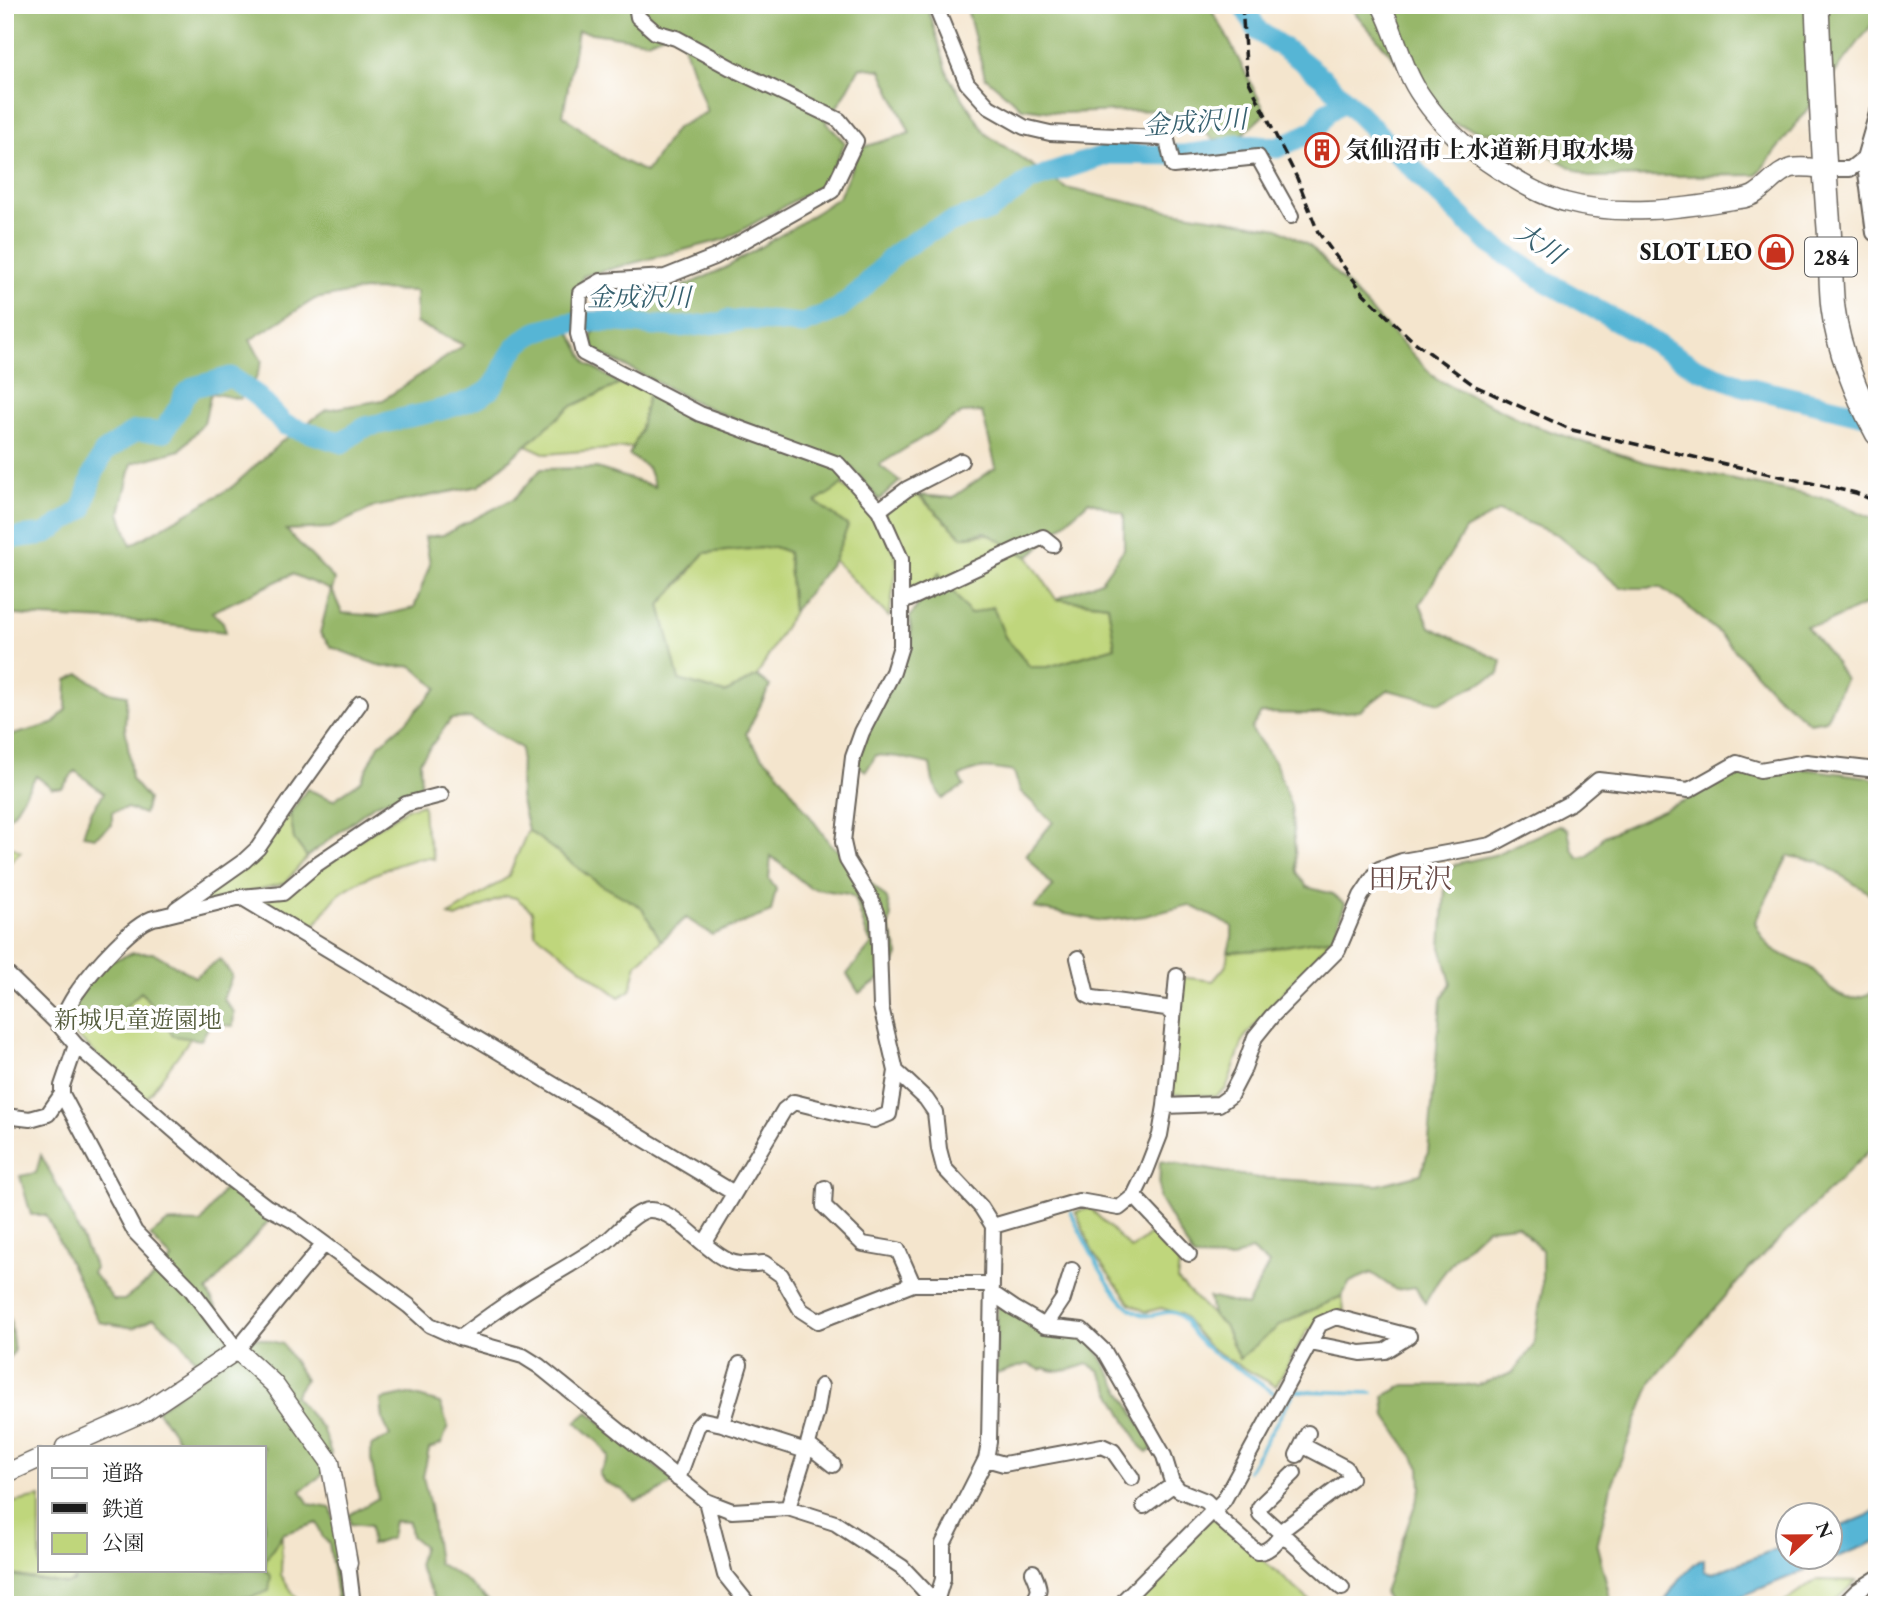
<svg xmlns="http://www.w3.org/2000/svg" width="1882" height="1610" viewBox="0 0 1882 1610" font-family="'EB Garamond','Noto Serif JP',serif">
<style>
.green{fill:#bfd67b;stroke:#6e794c;stroke-width:2}
.forest{fill:#97b76b;stroke:#5a6a44;stroke-width:2;fill-rule:evenodd}
.water{fill:#57b5d5;stroke:#3a6878;stroke-width:2}
.lines{fill:none;stroke-linecap:round;stroke-linejoin:round}
.stream{stroke:#57b5d5;stroke-width:3.5}
.river{stroke:#57b5d5;stroke-width:21}
.minor-casing{stroke:#68625a;stroke-width:18}
.tertiary-casing{stroke:#68625a;stroke-width:21}
.trunk-casing{stroke:#68625a;stroke-width:26}
.minor{stroke:#fff;stroke-width:14}
.tertiary{stroke:#fff;stroke-width:18}
.trunk{stroke:#fff;stroke-width:23}
.rail{stroke:#1c1c1c;stroke-width:3.5;stroke-dasharray:10 5;stroke-linecap:butt}
.labels{text-anchor:middle;stroke-width:7;stroke-linejoin:round;paint-order:stroke}
.shield{fill:#fff;stroke:#606060;stroke-width:2}
.shield-label{font-size:23px;font-weight:bold;fill:#1c1c1c}
.poi-label{font-size:24px;font-weight:bold;fill:#1c1c1c;stroke:#fff;text-anchor:start}
.park-label{font-size:24px;fill:#555d3d;stroke:#fff}
.water-label{font-size:26px;font-style:italic;fill:#37616f;stroke:#fff}
.quarter-label{font-size:28px;fill:#6a4c48;stroke:#fff}
</style>
<rect width="100%" height="100%" fill="#fff"/>
<filter id="ink" filterUnits="userSpaceOnUse"><feTurbulence type="fractalNoise" baseFrequency=".0143" numOctaves="2"/><feDisplacementMap in="SourceGraphic" scale="14" xChannelSelector="R" yChannelSelector="G"/><feConvolveMatrix kernelMatrix="1 2 1 2 8 2 1 2 1" color-interpolation-filters="sRGB"/></filter>
<filter id="wash" filterUnits="userSpaceOnUse"><feTurbulence type="fractalNoise" baseFrequency=".00686" numOctaves="4" result="noise"/><feDisplacementMap in="SourceGraphic" scale="28" xChannelSelector="R" yChannelSelector="G"/><feGaussianBlur stdDeviation="1.57" result="paint"/><feColorMatrix in="noise" values="0 0 0 0 0 0 0 0 0 0 0 0 0 0 0 0 0 1.4 0 .05"/><feComposite in="paint" operator="in"/></filter>
<g filter="url(#wash)">
<rect width="100%" height="100%" fill="#f4e5cd"/>
<!-- green -->
<path class="green" d="M 620,384 L 649,391 L 640,432 L 633,447 L 546,454 L 526,445 L 570,407 Z
M 841,485 L 874,510 L 898,561 L 889,617 L 834,560 L 847,525 L 813,502 Z
M 912,490 L 962,537 L 988,534 L 1011,547 L 931,586 L 905,596 L 884,511 Z
M 774,547 L 788,552 L 793,612 L 757,676 L 725,693 L 678,680 L 660,604 L 685,578 L 704,553 Z
M 1019,551 L 1028,557 L 1056,599 L 1108,605 L 1115,647 L 1048,667 L 1030,667 L 1005,637 L 993,607 L 970,615 L 949,586 Z
M 423,804 L 424,822 L 434,859 C 415,853 359,880 342,892 C 332,899 320,919 311,930 L 259,901 L 341,852 L 406,809 Z
M 290,813 L 294,839 L 307,857 L 285,883 L 188,907 L 259,854 Z
M 528,830 L 598,883 L 642,907 L 661,941 L 637,964 L 630,991 L 619,997 L 535,933 L 532,911 L 516,898 L 506,896 L 456,918 L 449,915 L 508,877 Z
M 5,843 L 21,852 L 5,867 Z
M 1333,938 L 1277,999 L 1244,1038 L 1226,1089 L 1215,1096 L 1169,1094 L 1181,977 L 1213,981 L 1226,966 L 1228,952 L 1261,950 Z
M 120,964 L 192,1036 L 145,1100 L 70,1030 L 95,988 Z
M 1090,1208 L 1131,1249 L 1159,1227 L 1181,1251 L 1177,1280 L 1212,1315 L 1224,1325 L 1239,1359 L 1280,1325 L 1342,1296 L 1344,1310 L 1307,1331 L 1276,1386 L 1236,1364 L 1208,1346 L 1181,1314 L 1161,1308 L 1146,1312 L 1130,1303 L 1093,1253 L 1076,1212 Z
M 40,1497 L 40,1570 L 73,1570 L 74,1581 L 66,1584 L 5,1574 L 5,1504 Z
M 1213,1517 L 1315,1605 L 1136,1605 L 1136,1590 Z
M 282,1534 L 281,1575 L 301,1605 L 227,1605 L 230,1598 L 252,1597 L 265,1569 L 266,1560 Z
M 1817,1580 L 1856,1581 L 1831,1605 L 1780,1605 Z"/>
<!-- forest -->
<path class="forest" d="M 5,5 L 927,5 L 949,77 L 986,134 L 1066,188 L 1160,209 L 1278,228 L 1311,247 L 1436,379 L 1535,426 L 1644,462 L 1829,499 L 1877,520 L 1877,603 L 1873,601 L 1824,624 L 1806,626 L 1830,655 L 1845,679 L 1826,720 L 1810,723 L 1775,694 L 1719,633 L 1683,603 L 1661,588 L 1621,588 L 1558,535 L 1499,511 L 1465,530 L 1420,604 L 1430,627 L 1502,661 L 1499,674 L 1440,703 L 1388,690 L 1360,711 L 1313,714 L 1261,713 L 1251,729 L 1275,762 L 1291,806 L 1297,872 L 1307,887 L 1332,894 L 1345,904 L 1333,938 L 1261,950 L 1228,952 L 1232,937 L 1232,926 L 1189,905 L 1145,916 L 1103,921 L 1034,908 L 1053,887 L 1026,855 L 1053,822 L 1020,791 L 1014,772 C 990,768 981,765 959,777 L 964,786 L 942,799 L 933,782 L 930,764 L 899,757 L 876,755 L 866,771 L 857,765 L 866,734 L 912,646 L 910,617 L 939,573 L 970,614 L 993,607 L 1005,637 L 1030,667 L 1048,667 L 1115,647 L 1108,605 L 1056,599 L 1101,581 L 1124,549 L 1124,514 L 1089,501 L 1028,557 L 985,532 L 962,537 L 919,495 L 952,498 L 996,467 L 982,412 L 962,413 L 879,465 L 900,481 L 879,500 L 853,469 L 699,404 L 594,350 L 591,335 L 636,298 L 678,289 L 725,268 L 799,224 L 839,197 L 860,148 L 910,133 L 881,70 L 860,67 L 843,98 L 826,122 L 845,143 L 825,183 L 726,239 L 583,276 L 570,332 L 587,363 L 620,384 L 570,407 L 479,486 L 374,507 L 330,528 L 286,530 L 335,580 L 332,590 L 342,613 L 379,616 L 414,608 L 430,564 L 425,537 L 443,535 L 515,498 L 541,469 L 597,468 L 655,487 L 648,468 L 629,455 L 640,432 L 649,391 L 842,469 L 850,477 L 836,489 L 816,502 L 848,526 L 834,560 L 793,612 L 788,552 L 774,547 L 704,553 L 660,605 L 679,680 L 725,693 L 757,676 L 770,686 L 746,734 L 760,754 L 775,768 L 831,845 L 862,867 L 870,882 L 887,899 L 891,915 L 889,927 L 899,954 L 889,973 L 859,993 L 847,974 L 872,944 L 867,935 L 855,898 L 848,894 L 810,888 L 771,856 L 769,879 L 776,889 L 771,912 L 712,935 L 686,918 L 661,941 L 641,907 L 598,883 L 528,830 L 520,797 L 521,748 L 470,718 L 451,719 L 420,761 L 421,787 L 374,805 L 307,857 L 294,839 L 290,813 L 307,789 L 333,800 L 361,781 L 379,745 L 406,722 L 437,688 L 412,666 L 383,667 L 331,647 L 320,633 L 331,590 L 292,574 L 212,612 L 223,622 L 226,632 L 133,621 L 41,617 L 5,614 ZM 678,28 L 707,112 L 676,128 L 646,172 L 621,160 L 563,115 L 578,31 L 647,41 ZM 364,290 L 416,291 L 416,323 L 464,345 L 383,400 L 326,410 L 281,442 L 231,488 L 131,545 L 120,513 L 132,463 L 180,450 L 204,423 L 211,393 L 240,399 L 255,381 L 262,361 L 250,340 L 315,299 Z
M 966,5 L 1208,5 L 1223,29 L 1266,113 L 1242,135 L 1214,140 L 1194,123 L 1161,110 L 1061,113 L 1022,108 L 985,77 Z
M 1348,5 L 1877,5 L 1877,18 L 1757,175 L 1588,177 L 1509,133 L 1481,132 L 1449,122 Z
M 80,674 L 108,692 L 127,695 L 125,726 L 129,753 L 131,779 L 148,799 L 144,814 L 127,808 L 112,812 L 112,825 L 95,837 L 83,835 L 91,812 L 104,793 L 75,771 L 62,788 L 52,788 L 36,776 L 13,814 L 5,819 L 5,732 L 9,736 L 53,724 L 66,709 L 67,680 Z
M 1806,769 L 1869,777 L 1877,781 L 1877,898 L 1818,861 L 1788,856 L 1755,922 C 1765,948 1773,950 1798,962 C 1803,964 1809,966 1813,970 C 1827,983 1839,1006 1863,996 C 1869,994 1872,993 1877,988 L 1877,1136 L 1871,1149 L 1750,1268 L 1652,1381 L 1612,1483 L 1597,1546 L 1612,1605 L 1389,1605 L 1384,1592 L 1421,1488 L 1420,1467 L 1386,1417 L 1384,1396 L 1405,1385 L 1477,1385 L 1513,1373 L 1533,1346 L 1542,1291 L 1542,1250 L 1517,1225 L 1487,1228 L 1456,1257 L 1438,1281 L 1425,1303 L 1415,1287 L 1396,1290 L 1371,1273 L 1350,1282 L 1342,1296 L 1280,1325 L 1239,1359 L 1224,1325 L 1212,1315 L 1209,1297 L 1247,1306 L 1269,1264 L 1251,1250 L 1231,1259 L 1194,1258 L 1159,1198 L 1160,1161 L 1258,1178 L 1378,1185 L 1421,1174 L 1428,1152 L 1441,1000 L 1451,983 L 1441,947 L 1446,875 L 1455,864 L 1494,855 L 1560,825 L 1568,830 L 1572,849 L 1579,858 L 1588,856 L 1604,836 L 1699,794 L 1731,777 L 1753,777 Z
M 133,953 L 154,953 L 195,977 L 220,959 L 232,976 L 223,999 L 234,1012 L 233,1026 L 210,1024 L 201,1040 L 173,1036 L 160,1015 L 141,992 L 107,1025 L 83,1033 L 61,1009 L 105,963 Z
M 41,1155 L 63,1196 L 95,1268 L 92,1272 L 114,1300 L 124,1300 L 155,1276 L 158,1269 L 172,1259 L 150,1236 L 168,1222 L 201,1223 L 228,1183 L 274,1215 L 207,1291 L 237,1345 L 200,1366 L 181,1341 L 154,1318 L 134,1328 L 99,1322 L 46,1215 L 31,1215 L 20,1176 L 36,1173 Z
M 1001,1304 L 1079,1335 L 1092,1342 L 1151,1442 L 1152,1450 L 1147,1452 L 1140,1446 L 1099,1370 L 1087,1364 C 1073,1369 1059,1375 1045,1368 L 1041,1370 L 1027,1364 L 996,1374 L 997,1309 Z
M 10,1318 L 14,1352 L 5,1362 L 5,1319 Z
M 259,1338 L 283,1344 L 305,1380 L 294,1396 L 322,1428 L 331,1453 L 323,1474 L 301,1491 L 309,1504 L 331,1508 L 338,1538 L 346,1601 L 337,1598 L 329,1543 L 323,1538 L 317,1523 L 282,1534 L 266,1560 L 265,1569 L 271,1576 L 269,1591 L 252,1597 L 231,1598 L 227,1605 L 5,1605 L 5,1574 L 66,1584 L 74,1581 L 74,1570 L 264,1570 L 264,1447 L 181,1447 L 181,1443 L 157,1410 L 252,1339 Z
M 408,1394 L 440,1403 L 448,1426 L 442,1443 L 429,1449 L 423,1477 L 430,1506 L 438,1563 L 464,1579 L 494,1605 L 434,1605 L 434,1596 L 418,1566 L 423,1546 L 411,1536 L 409,1522 L 394,1521 L 391,1538 L 371,1545 L 370,1526 L 350,1524 L 349,1515 L 378,1498 L 371,1459 L 371,1446 L 390,1436 L 383,1420 L 381,1400 Z
M 588,1412 L 675,1482 L 654,1494 L 635,1501 L 621,1489 L 604,1482 L 599,1473 L 609,1457 L 599,1443 L 576,1422 Z"/>
<!-- water -->
<path class="water" d="M 1877,1509 L 1877,1541 L 1720,1605 L 1663,1605 C 1670,1591 1689,1563 1704,1559 L 1704,1571 L 1713,1573 L 1787,1545 L 1787,1558 L 1829,1558 L 1830,1531 L 1866,1516 Z"/>
<g class="lines">
<!-- stream -->
<path class="stream" d="M 1071,1212 C 1083,1238 1112,1302 1138,1313 C 1152,1320 1164,1309 1175,1313 C 1185,1317 1189,1330 1196,1337 C 1211,1354 1220,1357 1239,1369 C 1251,1376 1262,1385 1274,1393
M 1248,1471 L 1295,1391 L 1372,1393"/>
<!-- river -->
<path class="river" d="M 1243,5 L 1258,31 L 1294,55 L 1323,78 L 1441,197 L 1489,243 L 1547,282 L 1642,335 L 1696,368 L 1743,386 L 1877,418
M 5,539 L 45,534 L 82,510 L 92,476 L 104,452 L 135,431 L 163,432 L 181,404 L 184,395 L 194,387 L 231,377 L 255,394 L 285,425 L 342,443 C 349,438 356,431 364,428 C 370,425 377,425 384,423 C 413,415 443,412 471,400 C 500,389 496,377 511,354 C 536,313 614,320 655,326 C 663,324 670,327 679,327 C 695,326 710,324 726,322 L 727,320 L 729,322 L 747,319 L 803,324 L 838,309 L 860,291 L 895,254 L 930,231 L 962,218 L 989,211 L 1031,180 L 1109,154 L 1183,155 L 1219,150 L 1238,144 L 1277,148 L 1316,130 L 1326,113 L 1346,100"/>
</g>
</g>
<g filter="url(#ink)">
<g class="lines">
<!-- minor casing -->
<g class="minor-casing">
<path id="minor" d="M 636,5 L 638,17 L 655,32 L 676,38 L 731,68 L 839,120 L 856,141 L 832,191 L 715,257 L 665,277 L 601,281 L 580,293 L 578,334 L 583,353 L 700,414 L 838,464 L 879,510 L 901,559 L 901,646 L 893,672 L 862,732 L 853,757 L 843,842 L 847,860 L 871,899 L 878,918 L 881,1007 L 896,1071 L 926,1099 L 935,1112 L 939,1149 L 944,1168 L 981,1207 L 993,1226 L 989,1442 L 986,1459 L 943,1544 L 943,1579 L 936,1602 L 930,1605
M 935,5 L 967,83 L 989,107 L 1024,127 L 1050,133 L 1160,138 L 1167,140 L 1173,166 L 1258,157 L 1291,216
M 1864,158 L 1874,233 L 1877,233
M 1824,169 L 1850,169 L 1864,158 L 1877,113
M 879,510 L 907,489 L 961,461
M 901,603 L 1043,537 L 1053,545
M 241,897 L 734,1193
M 176,909 L 244,861 L 258,848 L 294,795 L 360,703
M 1078,958 L 1087,995 L 1093,998 L 1166,1008 L 1173,1015
M 5,972 L 59,1025 L 76,1045 L 230,1179 L 267,1207 L 292,1220 L 409,1306 L 430,1325 L 459,1338 L 523,1356 L 539,1366 L 706,1501 L 732,1511 L 788,1508 L 835,1523 L 902,1567 L 938,1605
M 59,1025 C 65,1014 70,1001 78,991 C 91,972 136,918 159,917 L 241,897 L 283,893 L 317,864 L 406,804 L 441,795
M 896,1071 L 889,1114 L 874,1120 L 851,1116 L 794,1102 L 784,1110 L 704,1244 C 726,1262 733,1267 764,1263 L 781,1275 L 801,1310 L 818,1321 L 913,1284 L 992,1284
M 62,1094 L 135,1232 L 190,1288 L 237,1350 L 324,1244
M 1165,1106 L 1219,1104 L 1230,1096 L 1242,1073 L 1255,1037 L 1272,1016 L 1338,950 L 1361,896 L 1379,869 L 1402,861 L 1491,845 L 1572,802 L 1598,780 L 1689,790 L 1737,763 L 1760,770 L 1806,762 L 1877,770
M 5,1116 L 30,1119 L 48,1114 L 62,1094 L 62,1086 L 76,1045
M 825,1188 L 824,1206 L 863,1244 L 898,1250 L 913,1284
M 1134,1196 L 1189,1254
M 993,1226 L 1079,1201 L 1119,1208 L 1134,1196 L 1146,1171 L 1160,1135 L 1165,1106 L 1177,976
M 992,1293 L 1014,1308 L 1045,1326 L 1082,1330 L 1104,1351 L 1164,1456 L 1172,1482 L 1179,1490 L 1206,1501 L 1214,1509 L 1220,1519 L 1257,1552 C 1269,1553 1280,1539 1285,1528 L 1351,1478 L 1346,1468 L 1302,1445
M 1045,1326 L 1063,1299 L 1072,1270
M 459,1338 C 483,1320 508,1302 534,1286 C 559,1271 583,1258 607,1241 C 618,1232 636,1210 650,1210 C 670,1210 689,1232 704,1244
M 722,1424 L 740,1364
M 808,1445 L 833,1465
M 806,1451 L 817,1411 L 821,1386
M 1297,1455 L 1308,1433
M 986,1459 L 1004,1464 L 1102,1446 L 1113,1451 L 1132,1478
M 1294,1473 L 1262,1504 L 1259,1508 L 1260,1514 L 1342,1588
M 678,1479 L 697,1427 L 703,1420 L 722,1424 L 806,1451 L 788,1508
M 706,1501 L 725,1575 L 749,1605
M 1144,1506 L 1174,1484
M 348,1563 L 353,1605
M 1030,1605 C 1042,1591 1040,1588 1033,1572
M 1130,1605 L 1125,1599 L 1224,1500 L 1320,1324 L 1336,1317 L 1409,1336 L 1385,1351 L 1361,1353 L 1310,1343
M 1843,1605 L 1857,1591 L 1877,1578"/>
</g>
<!-- tertiary casing -->
<g class="tertiary-casing">
<path id="tertiary" d="M 1381,5 C 1397,35 1402,69 1422,97 C 1442,126 1469,151 1498,169 C 1519,182 1541,196 1565,202 C 1619,217 1678,209 1733,200 C 1742,199 1751,198 1758,192 C 1770,184 1778,171 1792,168 C 1803,166 1814,168 1824,169
M 65,1447 L 144,1412 L 237,1350 L 274,1384 L 330,1462 L 348,1563
M 5,1474 L 40,1458"/>
</g>
<!-- trunk casing -->
<g class="trunk-casing">
<path id="trunk" d="M 1817,5 C 1820,80 1823,154 1829,228 C 1831,254 1830,282 1833,308 C 1838,349 1857,396 1877,433"/>
</g>
<!-- minor -->
<use href="#minor" class="minor"/>
<!-- tertiary -->
<use href="#tertiary" class="tertiary"/>
<!-- trunk -->
<use href="#trunk" class="trunk"/>
<!-- rail -->
<path class="rail" d="M 1242,5 L 1246,65 L 1249,82 L 1297,178 L 1318,232 L 1364,294 L 1412,340 L 1475,386 L 1572,430 L 1856,493 L 1877,502"/>
</g>
</g>
<!-- icons -->
<defs>
<g id="building-ring" transform="scale(1.75)"><circle r="9.5" fill="#fff" stroke="#c8321e" stroke-width="1.5"/><path d="M-4-6H4V6H1V3H-1V6H-4ZM-2.5-4.3h1.7v1.8h-1.7ZM.8-4.3h1.7v1.8H.8ZM-2.5-1h1.7V.8h-1.7ZM.8-1h1.7V.8H.8Z" fill="#c8321e"/></g>
<g id="shop-ring" transform="scale(1.75)"><circle r="9.5" fill="#fff" stroke="#c8321e" stroke-width="1.5"/><path d="M-5-2.5h2.3a2.7 3.5 0 0 1 5.4 0H5L5.5 6h-11ZM-1.5-2.5h3a1.5 2.3 0 0 0-3 0Z" fill="#c8321e"/></g>
</defs>
<g fill-rule="evenodd">
<use href="#building-ring" x="1322" y="150"/>
<use href="#shop-ring" x="1776" y="252"/>
</g>
<g class="labels">
<!-- shield labels -->
<rect class="shield" x="1805" y="237.5" width="52" height="39" rx="5"/>
<g class="shield-label">
<text x="1831" y="265">284</text>
</g>
<!-- poi labels -->
<g class="poi-label">
<text x="1346" y="158">気仙沼市上水道新月取水場</text>
<text x="1752" y="260" text-anchor="end">SLOT LEO</text>
</g>
<!-- park labels -->
<g class="park-label">
<text x="138" y="1028">新城児童遊園地</text>
</g>
<!-- water labels -->
<g class="water-label">
<text transform="translate(1195 122) rotate(-4)" y="9">金成沢川</text>
<text transform="translate(1540 243) rotate(34)" y="9">大川</text>
<text x="639" y="306">金成沢川</text>
</g>
<!-- quarter labels -->
<g class="quarter-label">
<text x="1410" y="888">田尻沢</text>
</g>
</g>
<!-- margin -->
<rect width="1882" height="1610" fill="none" stroke="#fff" stroke-width="28"/>
<!-- legend -->
<rect x="38" y="1446" width="228" height="126" fill="#ffffff" stroke="#a4a4a4" stroke-width="2"/>
<rect x="52" y="1468" width="35" height="10" fill="#ffffff" stroke="#a4a4a4" stroke-width="2"/>
<text x="102" y="1480" font-size="21" fill="#1c1c1c">道路</text>
<rect x="52" y="1503" width="35" height="10" fill="#1c1c1c" stroke="#a4a4a4" stroke-width="2"/>
<text x="102" y="1516" font-size="21" fill="#1c1c1c">鉄道</text>
<rect x="52" y="1533" width="35" height="21" fill="#bfd67b" stroke="#a4a4a4" stroke-width="2"/>
<text x="102" y="1550" font-size="21" fill="#1c1c1c">公園</text>
<!-- north arrow -->
<g transform="translate(1809 1536) rotate(68)"><circle r="33" fill="#ffffff" stroke="#a4a4a4" stroke-width="2"/>
<path d="M0-5L12 26L0 18L-12 26Z" fill="#c8321e"/>
<text y="-10" font-size="19" font-weight="bold" text-anchor="middle" fill="#1c1c1c">N</text>
</g>
</svg>
